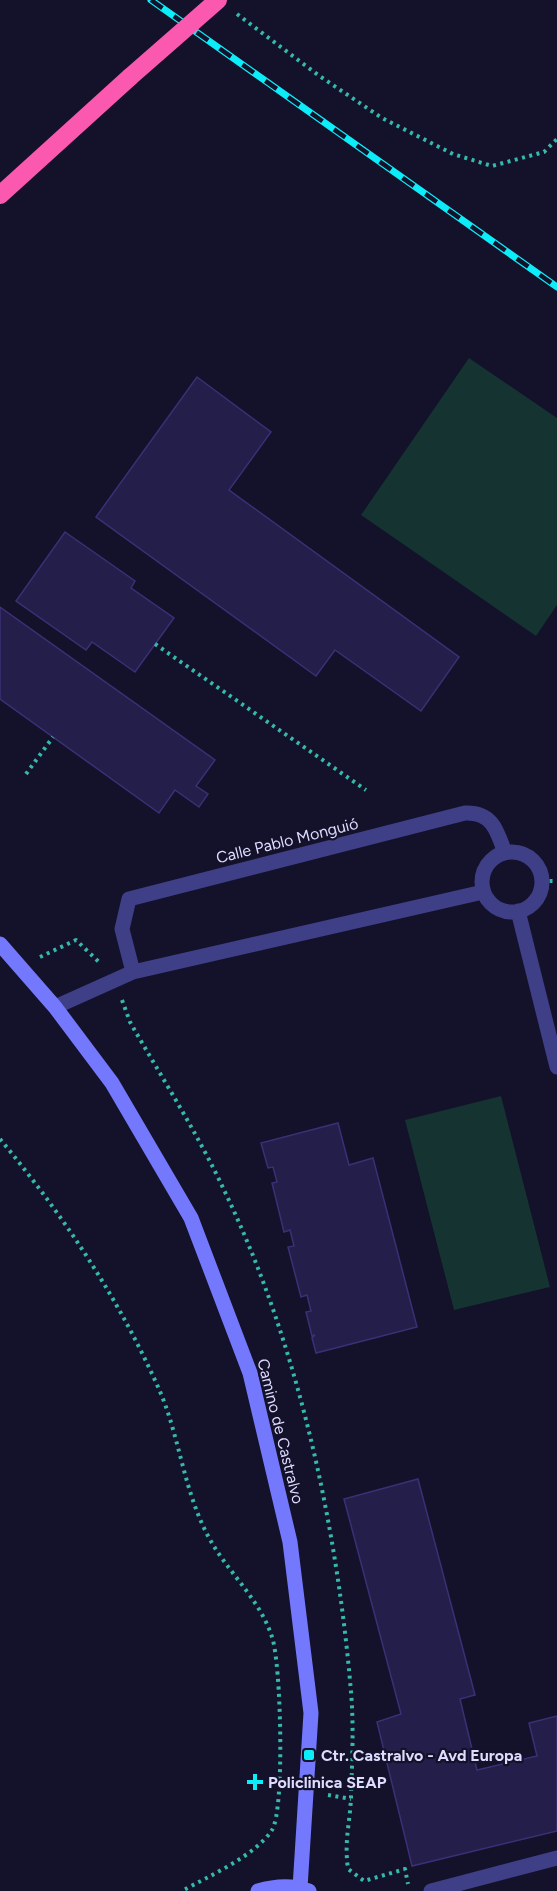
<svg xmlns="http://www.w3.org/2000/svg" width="557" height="1891" viewBox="0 0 557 1891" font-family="Figtree,sans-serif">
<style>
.garden{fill:#143331}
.building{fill:#241e4a;stroke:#3b3075;stroke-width:1.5}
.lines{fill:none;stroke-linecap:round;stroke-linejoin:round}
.path{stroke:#34b9aa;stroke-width:4;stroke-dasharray:3 4.5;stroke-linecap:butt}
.street{stroke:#3e3f87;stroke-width:15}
.secondary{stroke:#7478fc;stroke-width:15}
.highway{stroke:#fb59af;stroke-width:18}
.rail-casing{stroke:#0cedf9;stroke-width:7}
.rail{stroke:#14112a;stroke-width:4.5;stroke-dasharray:14;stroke-linecap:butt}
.highway-bridge{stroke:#fb59af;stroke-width:18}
.poi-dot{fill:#0cedf9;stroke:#14112a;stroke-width:2}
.labels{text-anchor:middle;stroke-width:4.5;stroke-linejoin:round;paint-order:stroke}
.street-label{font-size:16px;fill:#dddbfe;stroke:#14112a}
.poi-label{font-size:16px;font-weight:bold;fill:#dddbfe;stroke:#14112a;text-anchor:start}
</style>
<rect width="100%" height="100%" fill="#14112a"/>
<!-- garden -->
<path class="garden" d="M 469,358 L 557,418 L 557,605 L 536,636 L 361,515 Z
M 501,1096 L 550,1287 L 454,1310 L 405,1120 Z"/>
<!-- building -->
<path class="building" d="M 197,377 L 271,432 L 229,490 L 459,657 L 421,711 L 335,650 L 316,676 L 96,517 Z
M 65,532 L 135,581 L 131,588 L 174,618 L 135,672 L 92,642 L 86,650 L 16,601 Z
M 0,607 L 215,760 L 196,786 L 208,794 L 199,807 L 175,790 L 159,813 L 0,699 Z
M 338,1123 L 349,1165 L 373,1158 L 417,1327 L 316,1353 L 312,1338 L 315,1335 L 312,1336 L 306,1312 L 311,1311 L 307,1295 L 301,1297 L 288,1247 L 294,1246 L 290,1230 L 284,1232 L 272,1183 L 277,1182 L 273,1167 L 268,1168 L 261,1143 Z
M 418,1479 L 475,1695 L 460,1699 L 477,1770 L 537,1756 L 529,1723 L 557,1716 L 557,1831 L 412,1866 L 377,1722 L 401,1714 L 344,1499 Z"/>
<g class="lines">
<!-- path -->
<path class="path" d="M 237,14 L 318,75 L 382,118 L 453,154 L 492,166 L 544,152 L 557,139
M 155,644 L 366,790
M 26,774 L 53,737
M 542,881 L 557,881
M 40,957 L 76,940 L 100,963
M 122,1000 L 130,1022 C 162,1078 198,1134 225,1192 C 298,1344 337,1525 351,1692 C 354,1726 352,1763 351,1797 C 350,1824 344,1840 348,1869 L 364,1881 L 405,1869 L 408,1884
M 0,1139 C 63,1215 118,1297 158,1387 C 179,1433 183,1488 207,1534 C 225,1570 259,1597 272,1637 C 281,1662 285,1810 272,1830 C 255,1856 209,1876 182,1891
M 328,1795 L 351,1799"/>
<!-- street -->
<path class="street" d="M482 882a30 30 0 1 1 60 0a30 30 0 1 1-60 0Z
M 518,911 L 557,1067
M 133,972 L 122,929 L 129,899 L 465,813 C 492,812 497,830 505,853
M 55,1007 L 133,972 L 483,892
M 431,1891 L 557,1858"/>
<!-- secondary -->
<path class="secondary" d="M 0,944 L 55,1007 L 112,1083 L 191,1218 L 250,1373 L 290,1542 L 311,1713 L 300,1888
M 258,1891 C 275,1886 293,1885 309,1891"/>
<!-- highway -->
<path class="highway" d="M 0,195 L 130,77"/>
<!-- rail casing -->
<g class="rail-casing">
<path id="rail" d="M 151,0 L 557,287"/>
</g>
<!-- rail -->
<use href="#rail" class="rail"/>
<!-- highway-bridge -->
<path class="highway-bridge" d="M 130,77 L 218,0"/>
</g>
<!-- markers -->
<g class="poi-dot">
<rect x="303" y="1749" width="12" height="12" rx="3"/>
<path d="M252 1773h6v6h6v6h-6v6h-6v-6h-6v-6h6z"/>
</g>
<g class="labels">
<!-- street labels -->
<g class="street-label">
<text transform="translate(287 840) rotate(-14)" y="6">Calle Pablo Monguió</text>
<text transform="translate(281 1431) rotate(76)" y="6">Camino de Castralvo</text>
</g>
<!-- poi labels -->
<g class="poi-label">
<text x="321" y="1761">Ctr. Castralvo - Avd Europa</text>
<text x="268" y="1788">Policlinica SEAP</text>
</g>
</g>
</svg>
